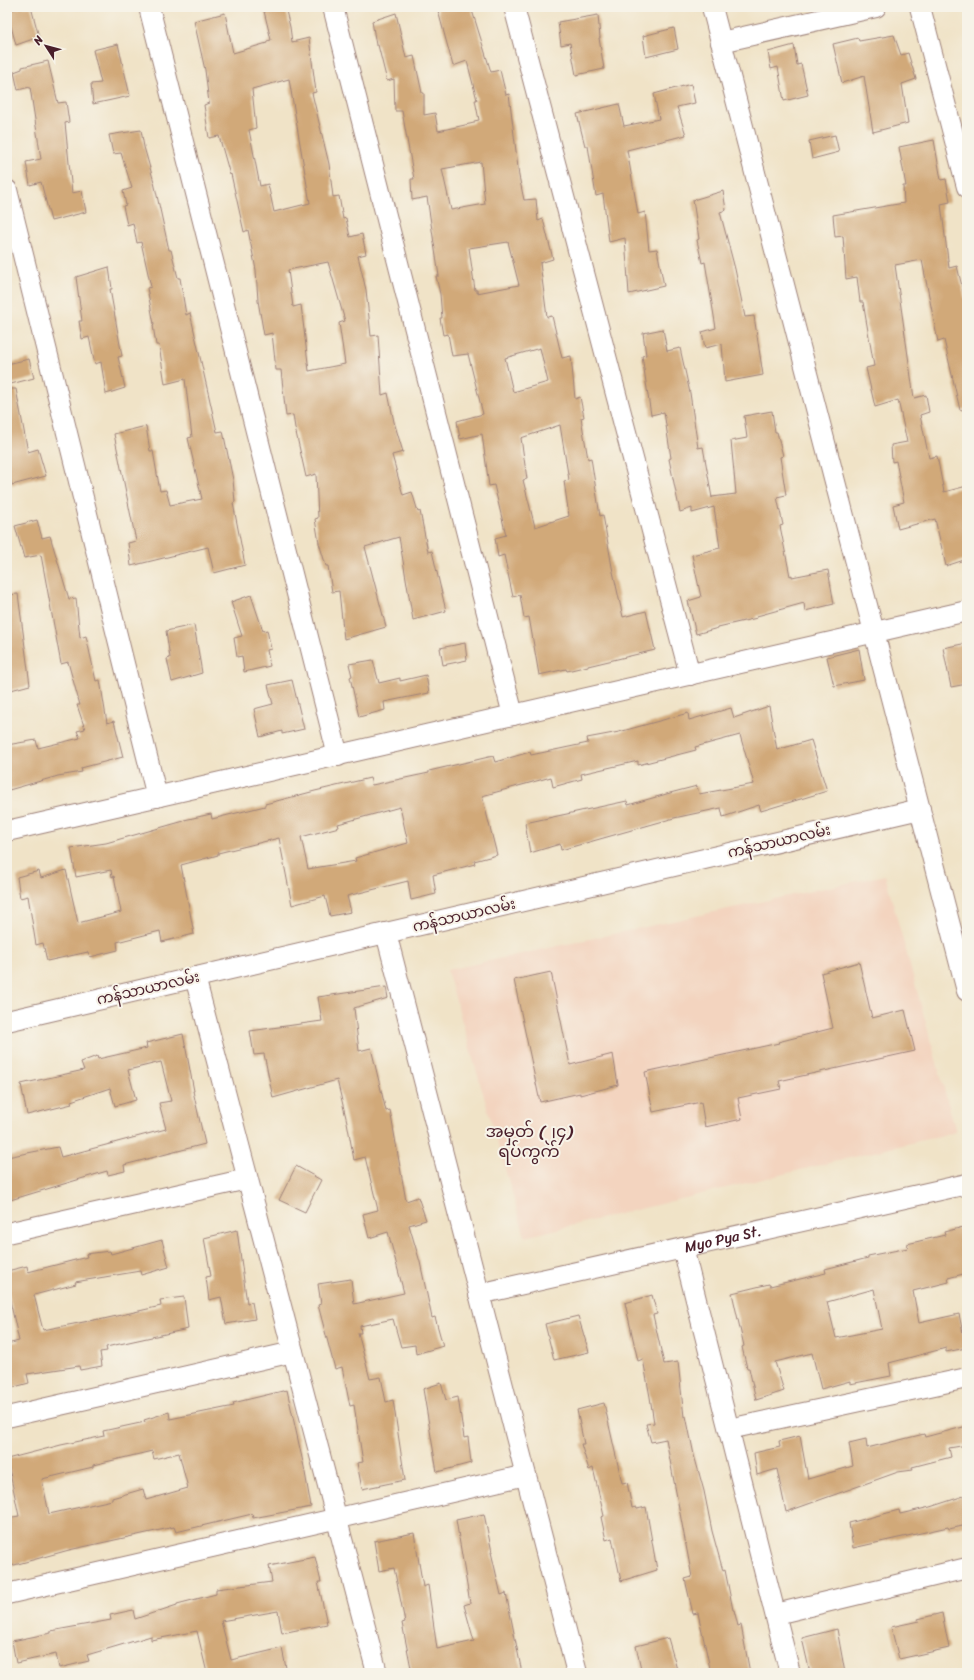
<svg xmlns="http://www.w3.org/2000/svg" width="974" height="1680" viewBox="0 0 974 1680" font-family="Sriracha,'Noto Sans Myanmar',sans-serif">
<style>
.built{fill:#f3d4bf}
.building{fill:#d1a979;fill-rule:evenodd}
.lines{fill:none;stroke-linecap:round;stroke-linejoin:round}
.street-casing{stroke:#9d8179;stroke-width:22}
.street{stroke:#fff;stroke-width:20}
.labels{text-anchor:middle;stroke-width:4;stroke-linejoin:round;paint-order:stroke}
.street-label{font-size:15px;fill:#4a1f2b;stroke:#f7f3e8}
.quarter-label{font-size:17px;fill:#4a1f2b;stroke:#f7f3e8}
</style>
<rect width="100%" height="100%" fill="#f7f3e8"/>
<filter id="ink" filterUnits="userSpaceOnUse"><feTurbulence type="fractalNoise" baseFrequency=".025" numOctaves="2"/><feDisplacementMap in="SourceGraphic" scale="8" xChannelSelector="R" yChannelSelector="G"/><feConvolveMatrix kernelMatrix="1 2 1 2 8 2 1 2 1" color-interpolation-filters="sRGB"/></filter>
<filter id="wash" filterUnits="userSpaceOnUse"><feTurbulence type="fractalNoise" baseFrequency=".012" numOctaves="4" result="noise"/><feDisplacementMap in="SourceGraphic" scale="16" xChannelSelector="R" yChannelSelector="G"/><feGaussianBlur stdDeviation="0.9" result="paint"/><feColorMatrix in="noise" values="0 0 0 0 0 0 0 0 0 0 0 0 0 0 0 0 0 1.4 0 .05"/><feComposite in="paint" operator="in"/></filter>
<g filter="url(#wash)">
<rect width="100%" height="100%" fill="#f0e3c7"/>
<!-- built -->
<path class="built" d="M 885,875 L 956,1132 L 525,1237 L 447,970 Z"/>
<g id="blocks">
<!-- building -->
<path class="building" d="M 22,7 L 31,7 L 39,37 L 16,45 L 7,11 Z
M 263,7 L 285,7 L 290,27 L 292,42 L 309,38 L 316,92 L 312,93 L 329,164 L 333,197 L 339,196 L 343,219 L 346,218 L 350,237 L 362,234 L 366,254 L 358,256 L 366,290 L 371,336 L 378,335 L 382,395 L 388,393 L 394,422 L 403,452 L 392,455 L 403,495 L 412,492 L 418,512 L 420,511 L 428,552 L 432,551 L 446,611 L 413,620 L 399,537 L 365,547 L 386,627 L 344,639 L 339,591 L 332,592 L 328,566 L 326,566 L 319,543 L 315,519 L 318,518 L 316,474 L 306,477 L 295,428 L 293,415 L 286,416 L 281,370 L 276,370 L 272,333 L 264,335 L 258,301 L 256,270 L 248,230 L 244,232 L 231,174 L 230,175 L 219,136 L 209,138 L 204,105 L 209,103 L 205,70 L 194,21 L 225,13 L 233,53 L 267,43 L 267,41 L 271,40 ZM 289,79 L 310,203 L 274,212 L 268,184 L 260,186 L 249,130 L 256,128 L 252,89 ZM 328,262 L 345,321 L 339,323 L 345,364 L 309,371 L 301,305 L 293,307 L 288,270 Z
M 437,7 L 471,7 L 491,72 L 500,70 L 506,95 L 509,94 L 519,176 L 524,200 L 536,199 L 538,221 L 543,219 L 553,259 L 540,263 L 547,317 L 552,316 L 562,358 L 571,356 L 575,399 L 580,397 L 584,417 L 581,418 L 588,459 L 591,458 L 600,516 L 603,515 L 612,567 L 623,617 L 646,611 L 655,650 L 567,671 L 566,669 L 539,675 L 529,617 L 524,618 L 520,595 L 513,597 L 504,555 L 498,557 L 495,538 L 506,535 L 494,485 L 489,486 L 482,434 L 460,439 L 457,421 L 483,414 L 468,354 L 452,356 L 448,334 L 443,335 L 440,318 L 442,318 L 440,294 L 436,276 L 439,276 L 427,197 L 412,200 L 411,179 L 414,179 L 402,111 L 395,111 L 394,79 L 387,81 L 378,45 L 376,45 L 372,21 L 396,13 L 406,58 L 414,56 L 422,93 L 424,93 L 424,115 L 435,113 L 438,131 L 474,123 L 474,121 L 479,120 L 475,100 L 477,100 L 467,61 L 453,66 ZM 481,162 L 485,204 L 451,210 L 442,169 ZM 508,242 L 519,285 L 477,293 L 477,290 L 475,290 L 469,248 ZM 540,348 L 548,382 L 513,392 L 505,358 ZM 560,425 L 569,480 L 564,481 L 569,516 L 535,527 L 523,480 L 527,479 L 521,438 Z
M 598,15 L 600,38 L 599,38 L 604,69 L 576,75 L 570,43 L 561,45 L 558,22 Z
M 674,28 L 678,49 L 646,57 L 643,36 Z
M 894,35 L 901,55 L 908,53 L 916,79 L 902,84 L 908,123 L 873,132 L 864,76 L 842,83 L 833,44 L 858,38 L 859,41 Z
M 118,44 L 130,96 L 93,104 L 91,84 L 101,83 L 93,50 Z
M 794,45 L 797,65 L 801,64 L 808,95 L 784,101 L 778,67 L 771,69 L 768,52 Z
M 48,61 L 58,103 L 66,102 L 69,122 L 65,123 L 72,193 L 82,191 L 86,212 L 51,221 L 41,182 L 30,185 L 26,162 L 41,159 L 30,87 L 18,90 L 14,72 L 22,69 L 22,67 Z
M 691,84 L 695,103 L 677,107 L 686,135 L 627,150 L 638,214 L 645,212 L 649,250 L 657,249 L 664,286 L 629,294 L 625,238 L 609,242 L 603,194 L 596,196 L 588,146 L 585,146 L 577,114 L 619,104 L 624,126 L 659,119 L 654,94 Z
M 141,130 L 144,147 L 154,182 L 169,250 L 171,250 L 178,278 L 180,278 L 186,315 L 190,313 L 217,432 L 223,431 L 233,480 L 235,502 L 233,503 L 245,565 L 214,573 L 208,547 L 131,566 L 128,543 L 136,541 L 114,434 L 146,426 L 150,451 L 153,451 L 160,491 L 166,490 L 170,505 L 202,499 L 188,438 L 192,437 L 185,379 L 165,384 L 159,345 L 156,345 L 153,325 L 154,324 L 147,288 L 151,287 L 141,242 L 137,243 L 133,223 L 127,225 L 123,206 L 126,205 L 123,191 L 132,188 L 121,153 L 113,154 L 109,135 Z
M 835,135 L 839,152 L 812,159 L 809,141 Z
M 934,140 L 941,180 L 946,179 L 950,202 L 941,204 L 949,268 L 957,266 L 967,307 L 967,409 L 960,410 L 944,340 L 938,342 L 922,260 L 895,265 L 914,398 L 926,395 L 929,412 L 920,415 L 929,458 L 937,456 L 944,492 L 967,486 L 967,559 L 946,566 L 935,519 L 898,529 L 893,505 L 904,502 L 896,461 L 892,462 L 891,445 L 907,442 L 898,400 L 875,407 L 866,368 L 874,366 L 863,302 L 860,302 L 857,277 L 846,279 L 843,236 L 835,237 L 833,215 L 904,203 L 903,186 L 906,186 L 899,147 Z
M 723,191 L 726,210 L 720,212 L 735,269 L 745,317 L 754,316 L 763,375 L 725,382 L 722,344 L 705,348 L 702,332 L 716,328 L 705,262 L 702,263 L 697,240 L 699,239 L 693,200 Z
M 109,267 L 112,289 L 110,289 L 122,356 L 118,357 L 125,388 L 106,394 L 101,362 L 95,364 L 89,337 L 82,339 L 79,321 L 82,321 L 76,277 Z
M 663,329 L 667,351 L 680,348 L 690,393 L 698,448 L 703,447 L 712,498 L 712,497 L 736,494 L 731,441 L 747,438 L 744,416 L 772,411 L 775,432 L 777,432 L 783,456 L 780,457 L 786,495 L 777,497 L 783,525 L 780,526 L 790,576 L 792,575 L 792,577 L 828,570 L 834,604 L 805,611 L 804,603 L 757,616 L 757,618 L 718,627 L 718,628 L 696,634 L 688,601 L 701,597 L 692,555 L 720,548 L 714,507 L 692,513 L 692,508 L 680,512 L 669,459 L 671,458 L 664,412 L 651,415 L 642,356 L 646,355 L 643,333 Z
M 29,359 L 34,378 L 7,385 L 7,364 Z
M 7,389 L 16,389 L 28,452 L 38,449 L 46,476 L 12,485 L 7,467 Z
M 37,520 L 42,538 L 50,536 L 69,599 L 76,598 L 80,638 L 86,636 L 96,681 L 100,680 L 107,723 L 114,721 L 123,757 L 81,768 L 82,772 L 58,776 L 9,790 L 7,780 L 7,745 L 36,740 L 38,748 L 80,738 L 77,731 L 85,729 L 77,705 L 80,705 L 68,662 L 61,664 L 41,555 L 24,558 L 15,526 Z
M 18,594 L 30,685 L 7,691 L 7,595 Z
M 251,595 L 263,631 L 267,630 L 271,649 L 267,650 L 270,666 L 244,672 L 242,656 L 237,657 L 234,638 L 242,636 L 231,602 Z
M 194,625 L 202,673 L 172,682 L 167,659 L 170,658 L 166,631 Z
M 465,643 L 467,660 L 443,665 L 440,648 Z
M 967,643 L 967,684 L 951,687 L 943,648 Z
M 859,649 L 864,680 L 834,686 L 827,657 Z
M 373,660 L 379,683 L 400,678 L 400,681 L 426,675 L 429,693 L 384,702 L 385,710 L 359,717 L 350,677 L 352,676 L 349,664 Z
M 292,680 L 304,729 L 282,734 L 282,731 L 260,737 L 254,709 L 273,704 L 268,685 Z
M 769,706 L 777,750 L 811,740 L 827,791 L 761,811 L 759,805 L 723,817 L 721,808 L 674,818 L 561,850 L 560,844 L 530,853 L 525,823 L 627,801 L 628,805 L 670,793 L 697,786 L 699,794 L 754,784 L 740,735 L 695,747 L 696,750 L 638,765 L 638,761 L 581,774 L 582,779 L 553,787 L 551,777 L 482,796 L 497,855 L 474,861 L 475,864 L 433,875 L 436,894 L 411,900 L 408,881 L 347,896 L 351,912 L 330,916 L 325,896 L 292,905 L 279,838 L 218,853 L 218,855 L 181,865 L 194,934 L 162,942 L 160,931 L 117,942 L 118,950 L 90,957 L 88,952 L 47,961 L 43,943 L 36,945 L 28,896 L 20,898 L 17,877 L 39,871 L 41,878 L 66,870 L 78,923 L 121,912 L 114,876 L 112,877 L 111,870 L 76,877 L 71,848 L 106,843 L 184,821 L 184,820 L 211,814 L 212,819 L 265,806 L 265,804 L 315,791 L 370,778 L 372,785 L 429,773 L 429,771 L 493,756 L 495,762 L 530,752 L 531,755 L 588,743 L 587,738 L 619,732 L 688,713 L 689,720 L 731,708 L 734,718 ZM 400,807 L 408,843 L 355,858 L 356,861 L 308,869 L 301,837 L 339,827 L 338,824 Z
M 859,962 L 872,1018 L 905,1010 L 915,1051 L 779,1081 L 781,1089 L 738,1098 L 742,1119 L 705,1127 L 701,1102 L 653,1112 L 645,1072 L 779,1043 L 778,1042 L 833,1028 L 821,973 Z
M 551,972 L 570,1065 L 613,1054 L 618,1085 L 580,1095 L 580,1093 L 540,1102 L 514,980 Z
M 386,987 L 388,998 L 354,1008 L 359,1051 L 371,1048 L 386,1111 L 390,1110 L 406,1201 L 418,1197 L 426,1220 L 409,1225 L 420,1262 L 432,1318 L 435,1317 L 443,1346 L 416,1354 L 415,1345 L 401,1347 L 393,1319 L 360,1326 L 361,1333 L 358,1333 L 370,1379 L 381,1377 L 386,1402 L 393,1400 L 405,1480 L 362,1489 L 357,1463 L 363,1462 L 354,1405 L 350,1406 L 342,1367 L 335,1369 L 318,1305 L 321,1304 L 318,1284 L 351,1279 L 354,1304 L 404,1293 L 388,1232 L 369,1238 L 363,1214 L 378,1210 L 365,1157 L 354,1160 L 347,1122 L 337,1080 L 273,1098 L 264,1054 L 254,1055 L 250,1031 L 322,1021 L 318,997 Z
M 183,1034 L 194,1091 L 193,1091 L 205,1144 L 124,1165 L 125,1171 L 108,1175 L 107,1171 L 7,1201 L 7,1157 L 58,1147 L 61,1157 L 166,1129 L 159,1103 L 171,1101 L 161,1062 L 128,1070 L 136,1100 L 115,1106 L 110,1088 L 71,1101 L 72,1104 L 27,1115 L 21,1084 L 84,1070 L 81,1062 L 97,1056 L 98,1059 L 147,1048 L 146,1043 Z
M 296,1166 L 321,1180 L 305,1212 L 279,1200 Z
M 967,1226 L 967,1273 L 948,1278 L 949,1282 L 913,1291 L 919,1323 L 959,1314 L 966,1348 L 946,1352 L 946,1348 L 889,1363 L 891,1376 L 850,1384 L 850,1381 L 821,1389 L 812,1353 L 775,1362 L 784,1391 L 756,1400 L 749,1368 L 747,1368 L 742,1347 L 744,1346 L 732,1293 L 769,1284 L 770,1286 L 826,1273 L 825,1269 L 868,1258 L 868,1256 L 908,1248 L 907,1244 L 945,1235 L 944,1232 ZM 874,1289 L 882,1329 L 836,1338 L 827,1302 Z
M 237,1230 L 247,1303 L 252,1302 L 255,1319 L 226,1324 L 221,1297 L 209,1300 L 206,1277 L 211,1276 L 204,1238 Z
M 162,1240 L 169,1267 L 141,1275 L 140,1271 L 75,1282 L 76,1284 L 34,1295 L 43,1330 L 99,1319 L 99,1320 L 161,1306 L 160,1300 L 184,1297 L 188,1329 L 106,1347 L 107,1351 L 100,1352 L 102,1366 L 80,1370 L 79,1366 L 27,1374 L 29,1383 L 7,1389 L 7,1344 L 19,1341 L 7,1287 L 7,1271 L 27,1266 L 28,1272 L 87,1257 L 86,1254 L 110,1251 L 111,1254 Z
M 652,1295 L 657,1314 L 653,1315 L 664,1364 L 678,1362 L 684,1417 L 686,1416 L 694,1455 L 704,1491 L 712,1531 L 723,1571 L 725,1570 L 733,1610 L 734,1610 L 738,1626 L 741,1625 L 750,1673 L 711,1673 L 698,1613 L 693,1614 L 685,1579 L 692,1577 L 666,1439 L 651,1442 L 646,1424 L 654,1423 L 650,1397 L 643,1359 L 638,1361 L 625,1303 Z
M 578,1316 L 589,1352 L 554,1360 L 545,1324 Z
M 441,1383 L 446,1400 L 458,1397 L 464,1438 L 468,1437 L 471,1463 L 437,1472 L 423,1389 Z
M 287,1390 L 304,1467 L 311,1507 L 253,1518 L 252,1514 L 176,1532 L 174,1527 L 69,1550 L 7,1567 L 7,1518 L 19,1516 L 7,1459 L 61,1445 L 104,1436 L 103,1431 L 145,1422 L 144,1420 L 169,1412 L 170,1419 L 234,1406 L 233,1403 ZM 152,1451 L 154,1459 L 179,1453 L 188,1488 L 146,1500 L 143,1489 L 112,1498 L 112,1500 L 49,1514 L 42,1479 L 93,1467 L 93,1465 Z
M 604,1403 L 622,1483 L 627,1482 L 632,1508 L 636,1507 L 637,1509 L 646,1507 L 657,1570 L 621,1581 L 612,1538 L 606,1540 L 601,1517 L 604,1516 L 593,1468 L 589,1470 L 581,1444 L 584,1444 L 577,1410 Z
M 967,1426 L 967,1445 L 949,1448 L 951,1457 L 912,1467 L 913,1470 L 898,1472 L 786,1512 L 777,1469 L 757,1475 L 754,1453 L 780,1447 L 779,1441 L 800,1436 L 808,1479 L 853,1466 L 849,1443 L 866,1439 L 867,1448 L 924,1434 L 925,1437 Z
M 967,1495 L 967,1525 L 949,1529 L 948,1527 L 853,1548 L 849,1523 L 899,1510 L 900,1514 L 930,1507 Z
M 484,1514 L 492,1552 L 491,1552 L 501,1595 L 506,1593 L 522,1673 L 412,1673 L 402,1623 L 405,1622 L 394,1568 L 379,1571 L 374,1541 L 414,1533 L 423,1587 L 428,1585 L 437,1649 L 474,1641 L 464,1605 L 470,1603 L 456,1520 Z
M 315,1557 L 321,1582 L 318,1582 L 327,1624 L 282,1633 L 278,1611 L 221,1621 L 231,1660 L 282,1648 L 287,1673 L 207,1673 L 197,1631 L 151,1640 L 151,1636 L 87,1655 L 89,1661 L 59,1668 L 56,1654 L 16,1663 L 12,1641 L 51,1633 L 51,1631 L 111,1620 L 110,1615 L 133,1610 L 135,1619 L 177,1605 L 177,1604 L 216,1594 L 216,1589 L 272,1582 L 269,1566 Z
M 942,1613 L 949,1648 L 899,1659 L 891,1627 L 919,1621 L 918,1619 Z
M 837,1629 L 845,1673 L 810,1673 L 802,1638 Z
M 668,1638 L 678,1673 L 642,1673 L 636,1646 Z"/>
</g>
</g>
<g filter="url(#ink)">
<use href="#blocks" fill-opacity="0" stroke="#9d8179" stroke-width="1"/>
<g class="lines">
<!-- street casing -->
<g class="street-casing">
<g id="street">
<path d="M 149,7 L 338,756"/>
<path d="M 333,7 L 513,715"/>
<path d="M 514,7 L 690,675"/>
<path d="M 712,7 L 967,991"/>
<path d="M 920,7 L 967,187"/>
<path d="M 721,42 L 876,7"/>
<path d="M 7,190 L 157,797"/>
<path d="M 7,831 L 967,611"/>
<path d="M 386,933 L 577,1673"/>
<path d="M 195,977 L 377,1673"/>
<path d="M 7,1021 L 920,809"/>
<path d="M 7,1233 L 247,1179"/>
<path d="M 683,1248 L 790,1673"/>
<path id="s1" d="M 479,1294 L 967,1184"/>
<path d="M 7,1417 L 293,1352"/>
<path d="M 729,1429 L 967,1378"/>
<path d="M 7,1594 L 526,1475"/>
<path d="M 776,1614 L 967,1568"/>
</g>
</g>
<!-- street -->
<use href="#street" class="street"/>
</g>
</g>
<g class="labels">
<!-- street labels -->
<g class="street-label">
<text transform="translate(779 841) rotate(-13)" y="5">ကန်သာယာလမ်း</text>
<text transform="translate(464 915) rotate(-13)" y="5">ကန်သာယာလမ်း</text>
<text transform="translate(148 988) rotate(-13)" y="5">ကန်သာယာလမ်း</text>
<text dy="5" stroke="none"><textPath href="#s1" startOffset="250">Myo Pya St.</textPath></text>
</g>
<!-- quarter labels -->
<g class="quarter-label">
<text x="529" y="1137">အမှတ် (၂၄)<tspan x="529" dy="20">ရပ်ကွက်</tspan></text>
</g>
</g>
<!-- margin -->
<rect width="974" height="1680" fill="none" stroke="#f7f3e8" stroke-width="24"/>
<!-- north arrow -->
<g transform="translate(46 46) rotate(306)" stroke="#f7f3e8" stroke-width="3" paint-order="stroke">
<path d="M0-3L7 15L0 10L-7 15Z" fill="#4a1f2b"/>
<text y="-6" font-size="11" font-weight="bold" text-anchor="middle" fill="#4a1f2b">N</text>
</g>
</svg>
